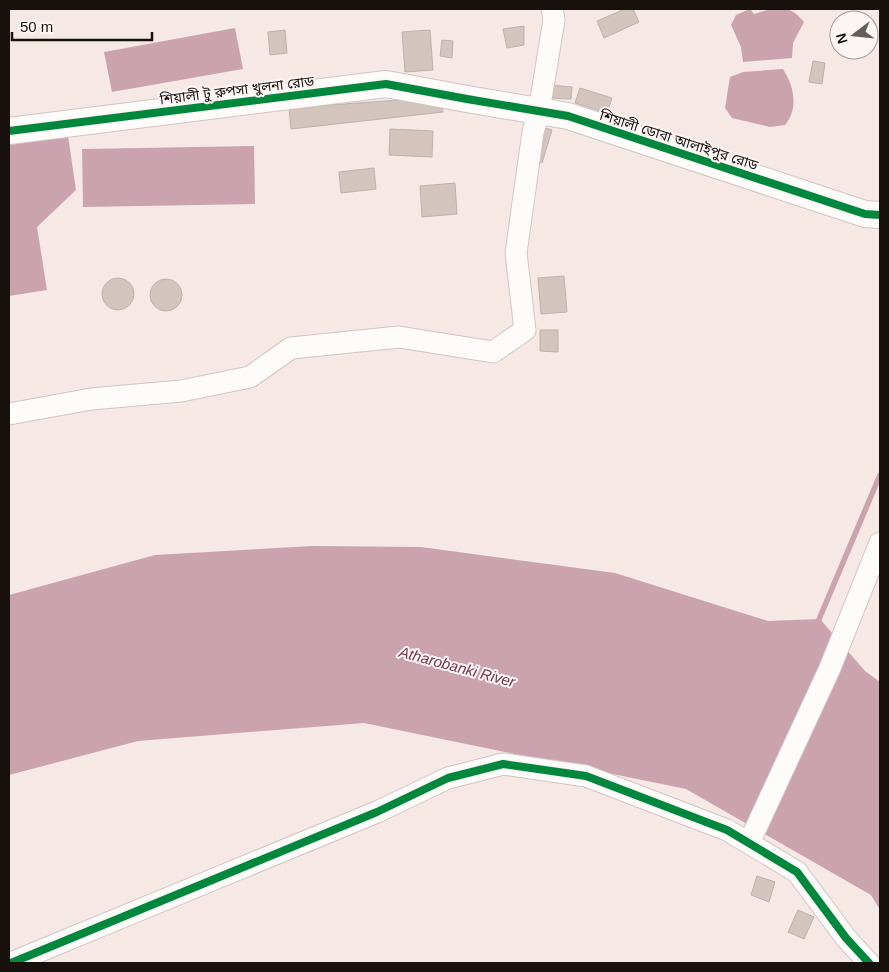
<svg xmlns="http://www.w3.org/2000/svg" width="889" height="972" viewBox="0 0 889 972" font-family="Helvetica,'Noto Sans Bengali',sans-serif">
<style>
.water{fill:#cba3af}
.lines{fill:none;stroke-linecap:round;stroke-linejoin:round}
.stream{stroke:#cba3af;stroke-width:5.5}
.building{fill:#d3c4bd;stroke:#bcb2ae}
.minor-casing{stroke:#d1c5c3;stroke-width:23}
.tertiary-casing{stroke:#d1c5c3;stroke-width:28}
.minor{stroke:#fefcfb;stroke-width:21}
.tertiary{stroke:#fefcfb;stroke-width:26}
.cycleway-casing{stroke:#fbf6f4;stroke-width:11}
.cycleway{stroke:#00873e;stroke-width:8}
.labels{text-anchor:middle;stroke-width:4;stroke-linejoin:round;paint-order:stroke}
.street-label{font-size:14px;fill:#18100d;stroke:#fbf6f4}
.water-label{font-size:15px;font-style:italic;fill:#773651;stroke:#fbf6f4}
</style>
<rect width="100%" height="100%" fill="#f6e8e4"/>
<!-- water -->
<path class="water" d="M 750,9 L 754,14 C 775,8 788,2 804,22 L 793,43 L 792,58 L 743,62 L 741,47 L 731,25 L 736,15 Z
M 235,28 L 243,69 L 112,92 L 104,52 Z
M 783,69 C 794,86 799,108 785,125 L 770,127 L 732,118 L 725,108 L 730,77 L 743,72 Z
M 68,136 L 76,190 L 37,227 L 47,290 L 9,296 L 9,145 Z
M 254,146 L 255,204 L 83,207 L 82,149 Z
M 313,546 L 421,547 L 615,573 L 768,621 L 820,619 L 865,671 L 880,682 L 880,910 L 871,895 L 686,789 L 364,723 L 138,741 L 9,775 L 9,595 L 155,555 Z"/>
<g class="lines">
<!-- stream -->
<path class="stream" d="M 817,624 L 880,475"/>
</g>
<!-- building -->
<path class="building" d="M 625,9 L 633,9 L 639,22 L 604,38 L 597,21 Z
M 524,26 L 524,45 L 507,48 L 503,29 Z
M 285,30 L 287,53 L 270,55 L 268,32 Z
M 430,30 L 433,70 L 405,72 L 402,32 Z
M 442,40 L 453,41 L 452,58 L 440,56 Z
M 813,61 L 825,63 L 822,84 L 809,82 Z
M 550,85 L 572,87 L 571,99 L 549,98 Z
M 580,88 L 612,98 L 607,113 L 575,103 Z
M 440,97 L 443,112 L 291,129 L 289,108 Z
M 545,128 L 552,130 L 542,163 L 535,161 Z
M 390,129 L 433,131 L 432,157 L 389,155 Z
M 374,168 L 376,189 L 341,193 L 339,172 Z
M 455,183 L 457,214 L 422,217 L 420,186 Z
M 564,276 L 567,312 L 541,314 L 538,278 Z
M102 294a16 16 0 1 1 32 0a16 16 0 1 1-32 0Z
M150 295a16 16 0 1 1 32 0a16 16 0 1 1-32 0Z
M 540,330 L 558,330 L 558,352 L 540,351 Z
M 757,876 L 775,882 L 769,902 L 751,895 Z
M 798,910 L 814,917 L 804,939 L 788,932 Z"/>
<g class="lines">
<!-- minor casing -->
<g class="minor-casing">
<path id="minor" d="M 9,414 L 91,399 L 181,391 L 250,377 L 291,348 L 399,337 L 493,352 L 525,330 L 516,253 L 533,132 L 539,111 L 554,20 L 552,9
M 749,843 L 830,668 L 880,543
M 11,963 L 377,812 L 448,778 L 503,764 L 586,776 L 727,830 L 797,872 L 846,938 L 869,963"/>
</g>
<!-- tertiary casing -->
<g class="tertiary-casing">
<path id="tertiary" d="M 9,131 L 386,84 L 467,99 L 568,116 L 865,214 L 880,215"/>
</g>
<!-- minor -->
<use href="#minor" class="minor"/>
<!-- tertiary -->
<use href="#tertiary" class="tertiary"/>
<!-- cycleway casing -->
<g class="cycleway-casing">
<path id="cycleway" d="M 9,131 L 386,84 L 467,99 L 568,116 L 865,214 L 880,215
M 11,963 L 377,812 L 448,778 L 503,764 L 586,776 L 727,830 L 797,872 L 846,938 L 869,963"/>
</g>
<!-- cycleway -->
<use href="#cycleway" class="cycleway"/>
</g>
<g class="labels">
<!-- street labels -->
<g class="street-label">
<text transform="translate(237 90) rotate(-7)" y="5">শিয়ালী টু রুপসা খুলনা রোড</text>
<text transform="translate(679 140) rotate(18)" y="5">শিয়ালী ডোবা আলাইপুর রোড</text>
</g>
<!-- water labels -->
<g class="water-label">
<text transform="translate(457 667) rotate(15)" y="5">Atharobanki River</text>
</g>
</g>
<!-- border -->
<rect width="889" height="972" fill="none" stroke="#18100d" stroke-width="20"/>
<!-- north arrow -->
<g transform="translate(854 35) rotate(254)"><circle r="24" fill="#fbf6f4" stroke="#a09a98"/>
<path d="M0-4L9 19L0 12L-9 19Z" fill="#665c58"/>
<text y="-8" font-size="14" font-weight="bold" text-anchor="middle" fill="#18100d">N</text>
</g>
<!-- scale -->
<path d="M12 32v8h140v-8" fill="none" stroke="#18100d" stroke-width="2.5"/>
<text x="20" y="32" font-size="15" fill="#18100d" stroke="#fbf6f4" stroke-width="4" paint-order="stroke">50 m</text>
</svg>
